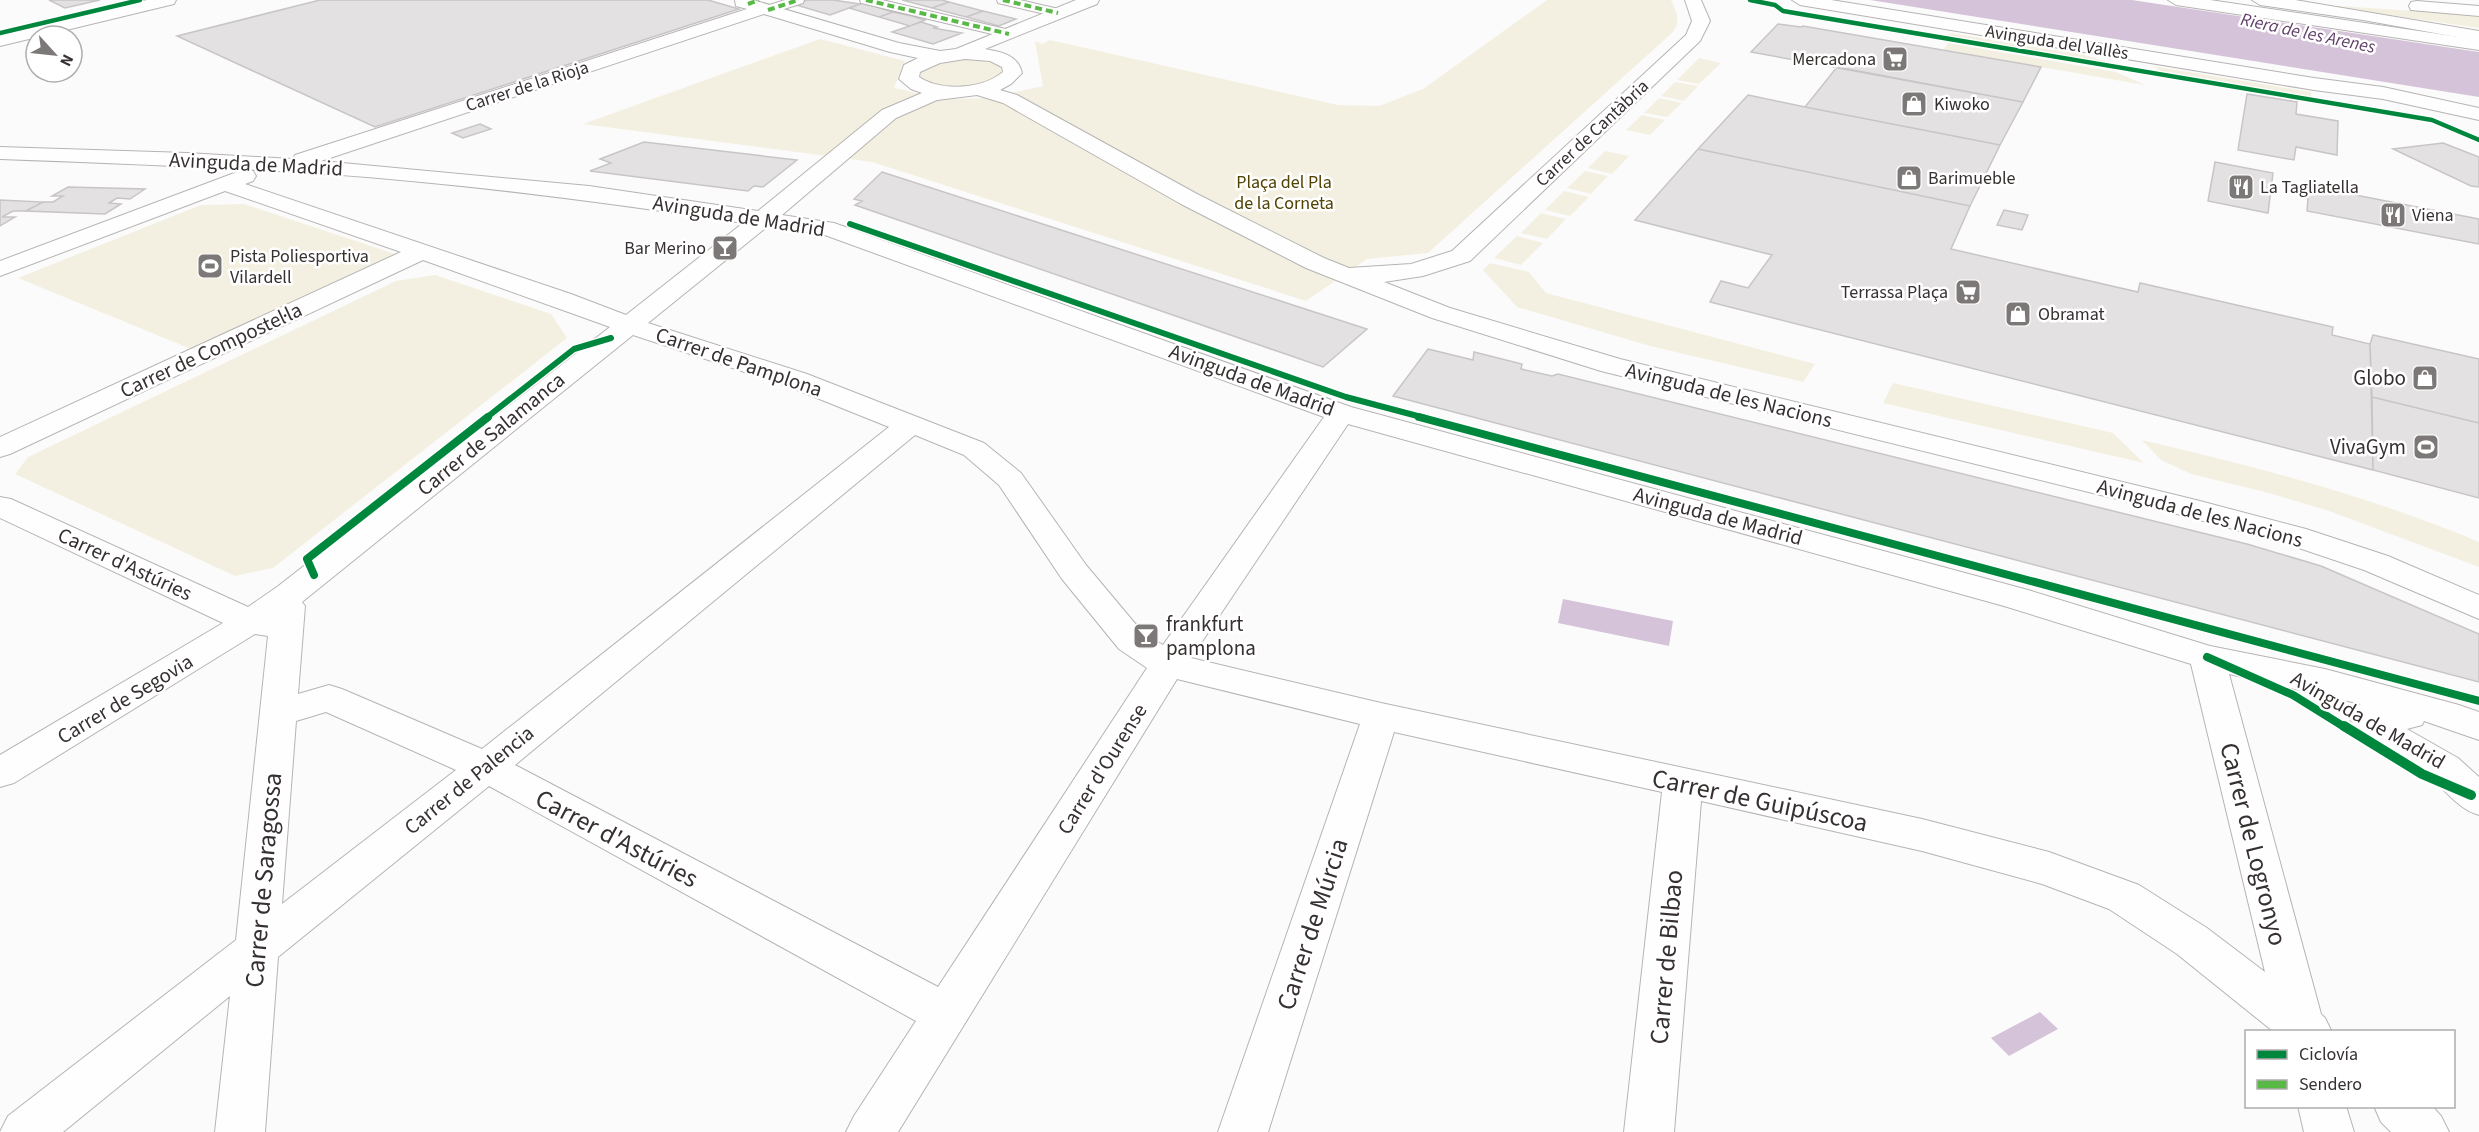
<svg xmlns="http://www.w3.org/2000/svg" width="2479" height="1132" viewBox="0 0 2479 1132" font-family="'Source Sans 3',sans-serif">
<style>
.green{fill:#f4f0e1}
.water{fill:#d5c4d9}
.building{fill:#e4e1e2;stroke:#c8c5c6;stroke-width:1.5}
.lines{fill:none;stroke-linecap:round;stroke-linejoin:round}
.pedestrian-casing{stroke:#b6b4b3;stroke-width:2}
.minor-casing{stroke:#b6b4b3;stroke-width:2}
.tertiary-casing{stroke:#b6b4b3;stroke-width:2}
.secondary-casing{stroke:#b6b4b3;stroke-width:2}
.pedestrian{fill:#fffefe;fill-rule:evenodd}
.minor{fill:#fffefe;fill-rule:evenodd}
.tertiary{fill:#fffefe;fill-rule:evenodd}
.secondary{fill:#fffefe;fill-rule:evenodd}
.quiet{stroke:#58b947;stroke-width:4;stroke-dasharray:7 4;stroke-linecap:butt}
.cycleway-far3-casing{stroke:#fff;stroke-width:7}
.cycleway-far2-casing{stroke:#fff;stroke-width:9}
.cycleway-far1-casing{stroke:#fff;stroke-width:11}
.cycleway-casing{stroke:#fff;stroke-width:14}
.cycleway-far3{stroke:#00873e;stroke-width:4.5}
.cycleway-far2{stroke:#00873e;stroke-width:6}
.cycleway-far1{stroke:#00873e;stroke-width:8}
.cycleway{stroke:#00873e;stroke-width:10}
.labels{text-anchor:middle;stroke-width:5;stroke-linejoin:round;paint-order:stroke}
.far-water-label{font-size:18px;font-style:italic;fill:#5f3f69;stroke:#fff}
.far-street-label{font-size:18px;fill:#363130;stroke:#fff}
.far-poi-label{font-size:18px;fill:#363130;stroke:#fff;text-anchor:start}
.far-park-label{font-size:18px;fill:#504200;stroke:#fff}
.street-label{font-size:21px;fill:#363130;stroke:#fff}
.poi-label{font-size:21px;fill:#363130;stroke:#fff;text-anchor:end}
.near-street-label{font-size:26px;fill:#363130;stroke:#fff}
</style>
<rect width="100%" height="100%" fill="#fcfbfb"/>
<!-- green -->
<path class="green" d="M 1547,0 L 1671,0 C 1677,13 1681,20 1673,32 L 1428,253 L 1367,259 L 1306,301 L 872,162 L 583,124 L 820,39 L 905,61 L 894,88 L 945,99 L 989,98 L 1043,86 L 1035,41 L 1042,44 L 1050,40 L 1338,105 L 1379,106 L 1423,89 Z
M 2338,6 L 2479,15 L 2479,28 L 2335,7 Z
M 1950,33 L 2081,54 L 2115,64 L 1948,37 Z
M 1948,43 L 2116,72 L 2145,85 L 1943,50 Z
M 960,58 L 990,61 L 1000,65 L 1002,74 C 981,94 944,88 920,79 L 921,70 L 929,64 Z
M 1699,58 L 1721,63 L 1699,84 L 1677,80 Z
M 2152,66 L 2311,92 L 2311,97 L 2165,73 Z
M 1675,82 L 1698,86 L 1684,101 L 1661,96 Z
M 1659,98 L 1682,103 L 1667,117 L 1644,113 Z
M 1642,115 L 1665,120 L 1650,135 L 1626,130 Z
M 1605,151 L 1629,156 L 1612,174 L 1588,168 Z
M 1585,171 L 1608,176 L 1591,194 L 1567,188 Z
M 1564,191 L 1589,197 L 1570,216 L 1545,210 Z
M 244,204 L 398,255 L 191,349 L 18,278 L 201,205 Z
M 1541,213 L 1566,219 L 1547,239 L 1521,233 Z
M 1517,236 L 1543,243 L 1521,265 L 1494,258 Z
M 1490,263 L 1529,272 L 1546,293 L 1815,364 L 1803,382 L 1650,346 L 1517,307 L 1483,270 Z
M 435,275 L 551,314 L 567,338 L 273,568 L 235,576 L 15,474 L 28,457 L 396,281 Z
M 1893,383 L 2113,433 L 2144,463 L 1883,403 Z
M 2142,440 C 2257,467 2370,496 2479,542 L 2479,567 L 2329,511 L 2269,493 L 2191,474 L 2161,460 Z"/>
<!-- water -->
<path class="water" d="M 1870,0 L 2132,0 L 2479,52 L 2479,97 Z
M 1563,599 L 1673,621 L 1669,646 L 1558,623 Z
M 2040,1012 L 2058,1029 L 2009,1056 L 1991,1038 Z"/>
<!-- building -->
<path class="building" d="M 49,0 L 100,0 L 65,8 Z
M 320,0 L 708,0 L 739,9 L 375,127 L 177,36 Z
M 833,0 L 860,4 L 830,15 L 793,4 L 807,0 Z
M 902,0 L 942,0 L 949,2 L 932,8 Z
M 949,2 L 983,11 L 966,17 L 932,8 Z
M 863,3 L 877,7 L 893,12 L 879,17 L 849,8 Z
M 983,11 L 1016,19 L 999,26 L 966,17 Z
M 893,12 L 912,16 L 925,20 L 910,26 L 879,17 Z
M 921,22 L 937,27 L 933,28 L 962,33 L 933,44 L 892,32 Z
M 1778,24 L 1801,27 L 1803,26 L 2041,67 L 2023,102 L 1751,52 Z
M 1837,67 L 2023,102 L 2000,145 L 1805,107 Z
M 2247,94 L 2297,102 L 2296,114 L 2338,121 L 2337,155 L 2296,147 L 2294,160 L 2238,150 Z
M 1748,95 L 1805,107 L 2000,145 L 1970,206 L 1698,149 Z
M 480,124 L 491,129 L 463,138 L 452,133 Z
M 644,142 L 797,160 L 763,187 L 754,186 L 748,191 L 590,171 L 611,163 L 600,159 Z
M 2443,143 L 2479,157 L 2479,187 L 2471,186 L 2393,149 Z
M 1698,149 L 1970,206 L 1951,249 L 2138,292 L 2140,283 L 2333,327 L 2332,335 L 2370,344 L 2373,470 L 1710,302 L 1721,281 L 1748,288 L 1772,255 L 1635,220 Z
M 2215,162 L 2273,173 L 2268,213 L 2208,201 Z
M 882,172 L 1367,329 L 1323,367 L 855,205 L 862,201 L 854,199 Z
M 2309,186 L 2479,219 L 2479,244 L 2307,211 Z
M 68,187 L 145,189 L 130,199 L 117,198 L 109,203 L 121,204 L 105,214 L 26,211 L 43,202 L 53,202 L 63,196 L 52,196 Z
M 0,200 L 43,202 L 26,211 L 13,211 L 2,217 L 15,217 L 0,226 Z
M 2004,210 L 2028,215 L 2022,230 L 1997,225 Z
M 2373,335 L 2479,359 L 2479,423 L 2372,397 L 2370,344 Z
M 1428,349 L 1473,360 L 1474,352 L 1522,364 L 1521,369 L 1552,376 L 1558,374 L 2247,544 L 2321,566 L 2479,634 L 2479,682 L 1393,396 Z
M 2372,397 L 2479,423 L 2479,498 L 2373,470 Z"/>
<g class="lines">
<!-- pedestrian casing -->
<g class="pedestrian-casing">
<path id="pedestrian" d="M 785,0 L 804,0 L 803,3 L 768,14 L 761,10 L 763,7 Z
M 860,0 L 882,0 L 1014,31 L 1016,34 L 1009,38 L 861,3 Z
M 997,0 L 1020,0 L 1063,10 L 1065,13 L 1058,17 L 998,3 Z"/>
</g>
<!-- minor casing -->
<g class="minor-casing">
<path id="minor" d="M 735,0 L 753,0 L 899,43 L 940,51 L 956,49 L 1076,0 L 1099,0 L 1097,4 L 985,49 C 1002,52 1018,55 1022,73 L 1011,84 L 1000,90 L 1017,95 L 1197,194 L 1324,258 L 1349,268 L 1411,264 L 1452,251 L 1686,35 L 1692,21 L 1685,0 L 1701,0 L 1710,21 L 1700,41 L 1470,261 L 1423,276 L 1384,282 L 1450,308 L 1620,359 L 2196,500 L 2306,529 L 2388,556 L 2479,595 L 2479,619 L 2364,570 L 2284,543 L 2185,516 L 1601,371 L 1432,318 L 1306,268 L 1181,204 L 1003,103 L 977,95 L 937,100 L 896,118 L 782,215 L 834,223 L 1351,407 L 2028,590 L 2210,646 L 2325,669 L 2459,705 L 2479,712 L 2479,740 L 2424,721 L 2422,725 L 2407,729 L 2458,758 L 2479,777 L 2479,815 C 2456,808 2447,790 2428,777 C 2399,758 2366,747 2348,716 L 2354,707 L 2361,704 L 2229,674 L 2321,1014 L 2325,1018 L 2332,1032 L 2274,1032 L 2177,954 L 2109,909 L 2042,884 L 1922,851 L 1701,801 L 1674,1132 L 1624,1132 L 1662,792 L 1394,732 L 1268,1132 L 1218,1132 L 1360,724 L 1177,679 L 898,1132 L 846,1132 L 854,1116 L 916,1021 L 489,786 L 278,957 L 265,1132 L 215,1132 L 230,996 L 63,1132 L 0,1132 L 8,1116 L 236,940 L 268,636 L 255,634 L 14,783 L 0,787 L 0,755 L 223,623 L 0,518 L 0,497 L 11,499 L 248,607 L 277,587 L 610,327 L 423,260 L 10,454 L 0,457 L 0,437 L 401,252 L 225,191 L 0,276 L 0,261 L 245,169 L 253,171 L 256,176 L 253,181 L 245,184 L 571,294 L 626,315 L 743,223 C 605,202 467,184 327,174 C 218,167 109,163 0,159 L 0,147 L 187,153 L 293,159 L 295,155 L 747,9 L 736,6 ZM 764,14 L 890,52 L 918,58 L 904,65 L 899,79 L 911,89 L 922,93 L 882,110 L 758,211 L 589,186 L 321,161 ZM 965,59 L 990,61 L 1002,67 L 1003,72 C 983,89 941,92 919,77 L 920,72 L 940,63 ZM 768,226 L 822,234 L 1324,417 L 1163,645 L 1143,633 L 1086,565 L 1021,473 L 984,443 L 807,374 L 648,323 ZM 633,335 L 787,386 L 889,427 L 482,749 L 342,689 L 329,685 L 298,694 L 305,606 L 302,602 ZM 1348,424 L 2004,606 L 2191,664 L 2265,972 L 2207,928 L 2139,885 L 2049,852 L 1922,819 L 1381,703 L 1191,658 ZM 915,435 L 964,455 L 999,485 L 1062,579 L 1119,649 L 1147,668 L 938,987 L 515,765 ZM 326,712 L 456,770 L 282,904 L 296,721 Z
M 2252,0 L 2295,0 L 2479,31 L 2479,41 L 2363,20 L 2260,5 Z
M 2417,1 L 2479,6 L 2479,16 L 2411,10 L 2409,6 L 2411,2 Z
M 2298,1106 L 2346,1106 L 2354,1132 L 2304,1132 Z
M 2374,1106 L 2432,1106 L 2441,1116 L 2449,1132 L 2391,1132 L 2381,1122 Z"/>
</g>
<!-- tertiary casing -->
<g class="tertiary-casing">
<path id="tertiary" d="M 147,0 L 176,0 L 174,4 L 0,46 L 0,36 Z"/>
</g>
<!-- secondary casing -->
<g class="secondary-casing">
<path id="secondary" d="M 1792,0 L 1831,0 L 2314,78 L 2383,87 L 2479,108 L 2479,120 L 2383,99 L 2314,90 L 1800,5 Z
M 2168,0 L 2210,0 L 2479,40 L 2479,50 L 2176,5 Z"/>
</g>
<!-- pedestrian -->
<use href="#pedestrian" class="pedestrian"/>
<!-- minor -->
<use href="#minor" class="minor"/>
<!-- tertiary -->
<use href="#tertiary" class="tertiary"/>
<!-- secondary -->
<use href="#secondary" class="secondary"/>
<!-- quiet -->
<path class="quiet" d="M 866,0 L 1009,34
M 1003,0 L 1058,13
M 748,4 L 759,0
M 768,10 L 798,0"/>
<!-- cycleway-far3 casing -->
<g class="cycleway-far3-casing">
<path id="cycleway-far3" d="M 1750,0 L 1775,5 L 1783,11 L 2432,120 L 2479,140
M 0,33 L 140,0"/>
</g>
<!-- cycleway-far2 casing -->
<g class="cycleway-far2-casing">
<path id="cycleway-far2" d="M 850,224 L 1346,397 L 1425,418
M 486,418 L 574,349 L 611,338"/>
</g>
<!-- cycleway-far1 casing -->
<g class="cycleway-far1-casing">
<path id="cycleway-far1" d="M 1419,417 L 2479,701
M 314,575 L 307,559 L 488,417
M 2207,657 L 2293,695 L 2346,728"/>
</g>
<!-- cycleway casing -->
<g class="cycleway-casing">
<path id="cycleway" d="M 2344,726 L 2422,774 L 2471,795"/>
</g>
<!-- cycleway-far3 -->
<use href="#cycleway-far3" class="cycleway-far3"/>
<!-- cycleway-far2 -->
<use href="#cycleway-far2" class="cycleway-far2"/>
<!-- cycleway-far1 -->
<use href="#cycleway-far1" class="cycleway-far1"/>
<!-- cycleway -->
<use href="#cycleway" class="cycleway"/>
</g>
<!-- icons -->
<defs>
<g id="supermarket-square" transform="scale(1.35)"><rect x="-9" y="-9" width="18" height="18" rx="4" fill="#7b7877" stroke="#fff"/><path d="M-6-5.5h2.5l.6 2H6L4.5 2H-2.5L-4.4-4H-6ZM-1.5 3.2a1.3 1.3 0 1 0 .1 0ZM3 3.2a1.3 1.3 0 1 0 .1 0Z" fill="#fff"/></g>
<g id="shop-square" transform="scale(1.35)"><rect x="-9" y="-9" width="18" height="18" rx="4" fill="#7b7877" stroke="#fff"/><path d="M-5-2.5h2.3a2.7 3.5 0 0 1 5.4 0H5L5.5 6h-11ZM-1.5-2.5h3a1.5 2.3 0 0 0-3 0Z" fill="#fff"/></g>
<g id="restaurant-square" transform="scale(1.35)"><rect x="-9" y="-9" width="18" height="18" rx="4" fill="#7b7877" stroke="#fff"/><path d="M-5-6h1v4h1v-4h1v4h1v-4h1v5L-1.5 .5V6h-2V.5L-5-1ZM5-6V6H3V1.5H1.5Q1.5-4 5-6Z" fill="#fff"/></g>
<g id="bar-square" transform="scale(1.35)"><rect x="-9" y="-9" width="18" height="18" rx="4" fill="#7b7877" stroke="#fff"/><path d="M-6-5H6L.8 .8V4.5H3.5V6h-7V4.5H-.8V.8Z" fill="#fff"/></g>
<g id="stadium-square" transform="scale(1.35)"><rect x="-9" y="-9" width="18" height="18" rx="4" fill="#7b7877" stroke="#fff"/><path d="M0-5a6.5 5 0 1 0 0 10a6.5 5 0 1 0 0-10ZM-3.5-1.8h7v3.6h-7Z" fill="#fff"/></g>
</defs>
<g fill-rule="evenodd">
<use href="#supermarket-square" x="1895" y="59"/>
<use href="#shop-square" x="1914" y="104"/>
<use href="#shop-square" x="1909" y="178"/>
<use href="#restaurant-square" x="2241" y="187"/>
<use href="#restaurant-square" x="2393" y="215"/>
<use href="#bar-square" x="725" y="248"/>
<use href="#stadium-square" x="210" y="266"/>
<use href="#supermarket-square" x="1968" y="292"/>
<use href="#shop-square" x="2018" y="314"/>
<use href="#shop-square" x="2425" y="378"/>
<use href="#stadium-square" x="2426" y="447"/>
<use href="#bar-square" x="1146" y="636"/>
</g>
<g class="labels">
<!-- far-water labels -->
<g class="far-water-label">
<text transform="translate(2308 33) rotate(12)" y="6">Riera de les Arenes</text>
</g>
<!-- far-street labels -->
<g class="far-street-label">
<text transform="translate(2057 42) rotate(9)" y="6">Avinguda del Vallès</text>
<text transform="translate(527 86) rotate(-18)" y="6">Carrer de la Rioja</text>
<text transform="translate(1592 133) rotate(-43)" y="6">Carrer de Cantàbria</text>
</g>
<!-- far-poi labels -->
<g class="far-poi-label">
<text x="1876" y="65" text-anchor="end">Mercadona</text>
<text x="1934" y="110">Kiwoko</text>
<text x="1928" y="184">Barimueble</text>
<text x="2260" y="193">La Tagliatella</text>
<text x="2412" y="221">Viena</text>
<text x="706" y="254" text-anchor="end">Bar Merino</text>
<text x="230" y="262">Pista Poliesportiva<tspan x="230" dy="21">Vilardell</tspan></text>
<text x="1948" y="298" text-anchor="end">Terrassa Plaça</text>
<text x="2038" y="320">Obramat</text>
</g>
<!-- far-park labels -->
<g class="far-park-label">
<text x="1284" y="188">Plaça del Pla<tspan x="1284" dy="21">de la Corneta</tspan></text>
</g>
<!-- street labels -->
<g class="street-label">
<text transform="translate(256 164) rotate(3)" y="7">Avinguda de Madrid</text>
<text transform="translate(739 216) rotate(9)" y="7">Avinguda de Madrid</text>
<text transform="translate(211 350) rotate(-25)" y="7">Carrer de Compostel·la</text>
<text transform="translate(739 362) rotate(19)" y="7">Carrer de Pamplona</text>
<text transform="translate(1252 380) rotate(20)" y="7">Avinguda de Madrid</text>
<text transform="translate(1729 395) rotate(14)" y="7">Avinguda de les Nacions</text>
<text transform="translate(491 434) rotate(-39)" y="7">Carrer de Salamanca</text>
<text transform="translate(2200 513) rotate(15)" y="7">Avinguda de les Nacions</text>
<text transform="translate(1718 516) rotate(15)" y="7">Avinguda de Madrid</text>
<text transform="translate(125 564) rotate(25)" y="7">Carrer d'Astúries</text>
<text transform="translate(125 699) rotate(-31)" y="7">Carrer de Segovia</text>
<text transform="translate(2368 720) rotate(30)" y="7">Avinguda de Madrid</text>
<text transform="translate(1102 769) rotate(-58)" y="7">Carrer d'Ourense</text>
<text transform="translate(469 780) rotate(-39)" y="7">Carrer de Palencia</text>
</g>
<!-- poi labels -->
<g class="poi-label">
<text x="2406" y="385">Globo</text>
<text x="2406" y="454">VivaGym</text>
<text x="1166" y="631" text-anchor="start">frankfurt<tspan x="1166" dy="24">pamplona</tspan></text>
</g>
<!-- near-street labels -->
<g class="near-street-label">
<text transform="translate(1760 800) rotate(12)" y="9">Carrer de Guipúscoa</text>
<text transform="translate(617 838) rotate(28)" y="9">Carrer d'Astúries</text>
<text transform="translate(2254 844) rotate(76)" y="9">Carrer de Logronyo</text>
<text transform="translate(263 880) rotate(-85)" y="9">Carrer de Saragossa</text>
<text transform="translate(1312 924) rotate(-72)" y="9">Carrer de Múrcia</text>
<text transform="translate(1666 957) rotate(-85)" y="9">Carrer de Bilbao</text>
</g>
</g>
<!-- legend -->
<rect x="2245" y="1030" width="210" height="78" fill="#ffffff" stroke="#afadac" stroke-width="1.5"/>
<rect x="2257" y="1050" width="30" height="9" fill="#00873e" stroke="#afadac" stroke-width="1.5"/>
<text x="2299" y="1060" font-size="18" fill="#363130">Ciclovía</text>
<rect x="2257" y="1080" width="30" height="9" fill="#58b947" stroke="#afadac" stroke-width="1.5"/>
<text x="2299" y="1090" font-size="18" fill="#363130">Sendero</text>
<!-- north arrow -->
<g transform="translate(54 54) rotate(117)"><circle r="28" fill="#ffffff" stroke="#afadac" stroke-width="1.5"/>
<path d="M0-4.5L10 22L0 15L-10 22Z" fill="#7b7877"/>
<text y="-9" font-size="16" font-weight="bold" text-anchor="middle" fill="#363130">N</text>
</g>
</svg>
